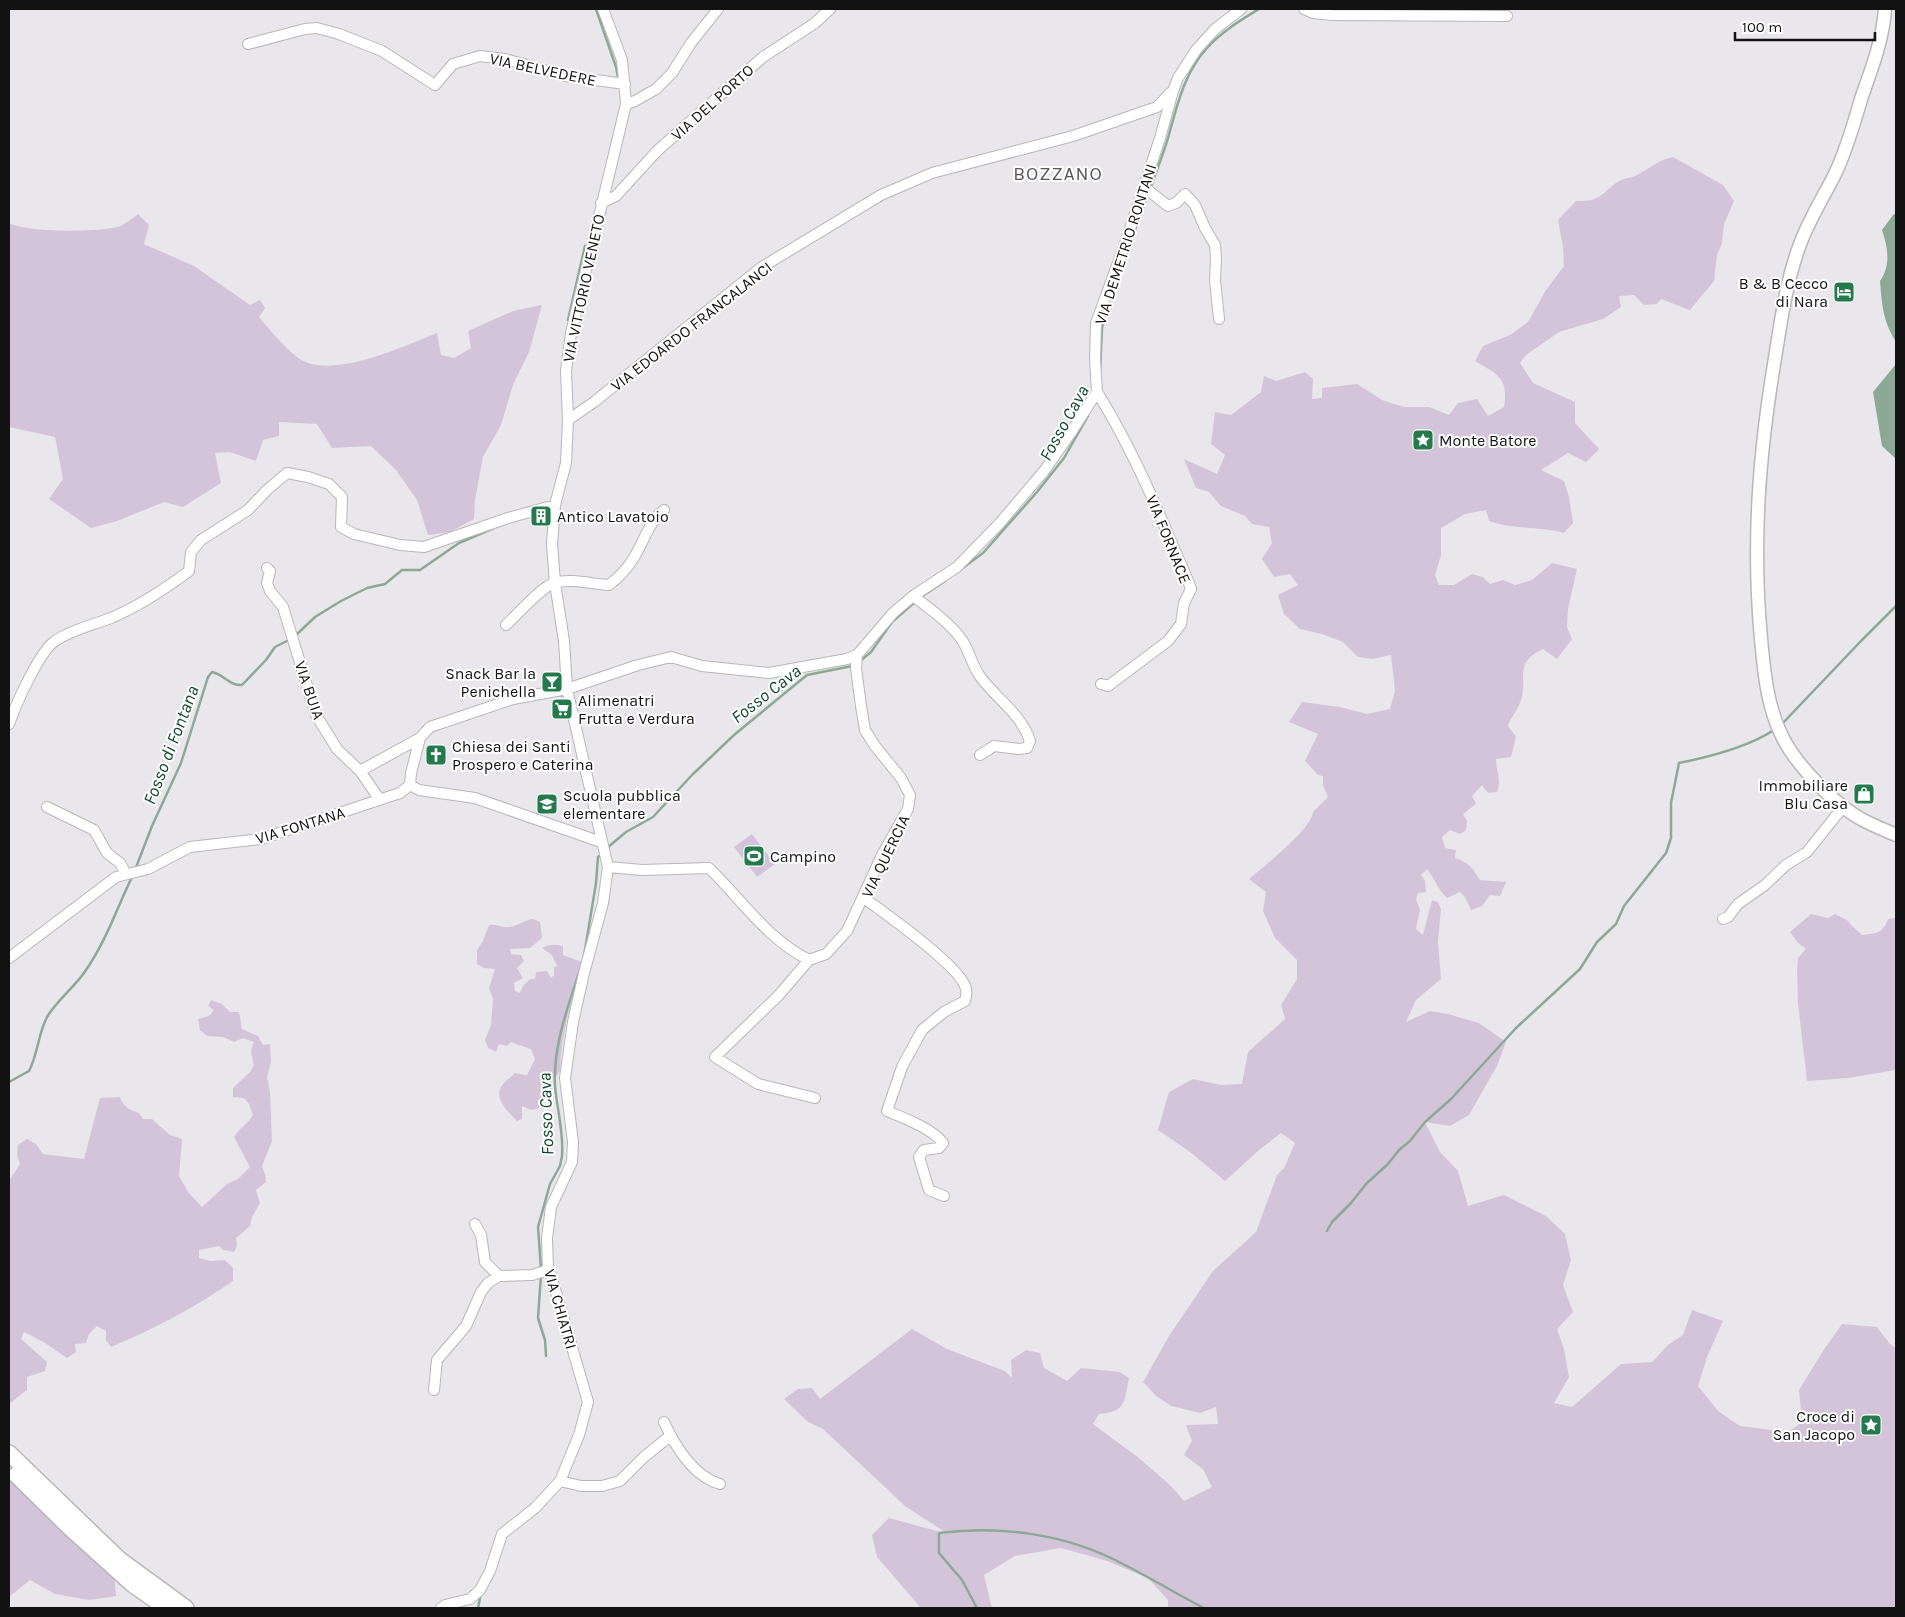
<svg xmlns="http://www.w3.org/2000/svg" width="1905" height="1617" viewBox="0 0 1905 1617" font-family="Karla,sans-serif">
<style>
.green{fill:#d4c4d9}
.water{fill:#8ba995}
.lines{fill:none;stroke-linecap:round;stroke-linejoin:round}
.stream{stroke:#8ba995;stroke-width:2.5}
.minor-casing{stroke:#b9b6ba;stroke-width:12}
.major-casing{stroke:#b9b6ba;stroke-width:15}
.highway-casing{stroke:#b9b6ba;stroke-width:18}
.minor{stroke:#fff;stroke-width:10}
.major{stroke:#fff;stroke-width:12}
.highway{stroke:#fff;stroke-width:15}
.labels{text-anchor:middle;stroke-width:4;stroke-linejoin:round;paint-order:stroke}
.street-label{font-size:16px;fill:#131213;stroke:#fff}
.poi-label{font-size:16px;fill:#131213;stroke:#fff;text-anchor:start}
.water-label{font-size:18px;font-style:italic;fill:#11472a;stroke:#fff}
.quarter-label{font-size:19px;letter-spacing:1px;fill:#59565a;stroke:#fff}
</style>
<rect width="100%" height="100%" fill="#eae7ec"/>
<!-- green -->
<path class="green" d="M 1673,157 L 1723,185 L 1734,201 L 1724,224 L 1722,243 L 1717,255 L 1714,281 L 1690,310 L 1661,299 L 1657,304 L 1644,305 L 1634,295 L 1619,296 L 1621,307 L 1603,319 L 1559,332 L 1526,355 L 1520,363 L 1533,383 L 1575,402 L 1575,423 L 1599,449 L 1586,462 L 1568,453 L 1541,470 L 1564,481 L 1569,497 L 1573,523 L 1564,533 C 1540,526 1513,530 1489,521 L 1486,510 L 1465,514 L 1441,528 L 1441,555 L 1435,575 L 1439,585 L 1454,585 L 1472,574 L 1483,577 L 1490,584 L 1503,580 L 1515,585 L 1532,580 L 1552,563 L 1577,569 L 1568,609 L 1567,627 L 1572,639 L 1557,659 L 1543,649 C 1510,665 1531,679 1519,705 C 1516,713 1510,718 1508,726 L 1516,737 L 1511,757 L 1496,759 C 1496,772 1502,780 1497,792 L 1488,793 L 1482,785 L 1472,796 L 1476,804 L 1463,814 L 1467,821 L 1466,830 L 1460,834 L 1450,830 L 1442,837 L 1445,848 L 1456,850 L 1455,858 C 1468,862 1473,868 1480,880 L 1506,882 L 1500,896 L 1490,895 L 1482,906 L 1471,910 L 1465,897 L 1460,892 L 1447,898 C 1438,890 1435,879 1427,869 L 1421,875 L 1425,881 L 1426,892 L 1418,893 L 1416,900 L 1420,910 L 1416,929 L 1423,935 L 1432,900 L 1438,902 L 1441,909 L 1438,941 L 1441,979 L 1416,1000 L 1406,1022 L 1430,1011 L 1448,1014 L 1479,1023 L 1506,1042 L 1497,1066 L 1469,1115 L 1450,1126 L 1425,1122 L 1440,1152 L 1458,1171 L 1468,1206 L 1504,1195 L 1546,1216 L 1565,1234 L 1571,1260 L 1563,1285 L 1573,1312 L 1557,1329 L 1564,1349 L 1569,1377 L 1554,1403 L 1572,1407 L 1621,1364 L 1652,1362 L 1668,1345 L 1683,1335 L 1692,1310 L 1723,1321 L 1707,1357 L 1698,1386 L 1718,1411 L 1740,1426 L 1788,1432 L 1802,1422 L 1799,1390 L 1823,1351 L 1842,1324 L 1877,1327 L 1890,1344 L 1896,1348 L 1896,1608 L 1168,1608 L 1168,1600 L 1148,1578 L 1107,1561 L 1061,1548 L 1015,1556 L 984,1575 L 992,1608 L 921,1608 L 877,1557 L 872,1535 L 889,1518 L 948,1534 L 905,1506 L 823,1429 L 808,1422 L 784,1399 L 798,1389 L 812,1388 L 820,1399 L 912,1329 L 947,1349 L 1005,1371 L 1012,1378 L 1011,1360 L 1026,1350 L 1040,1353 L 1044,1368 L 1067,1381 L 1081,1368 L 1120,1372 L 1129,1378 C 1124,1401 1127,1412 1099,1414 L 1093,1424 L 1139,1458 L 1171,1486 L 1184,1501 L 1212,1487 L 1203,1469 L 1184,1455 L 1192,1441 L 1186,1425 L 1218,1424 L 1216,1407 L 1200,1413 L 1171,1406 L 1156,1396 L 1143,1382 L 1169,1336 L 1213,1271 L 1256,1232 L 1277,1175 L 1284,1168 L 1295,1143 L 1281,1133 L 1258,1151 L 1225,1181 L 1190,1152 L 1158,1130 L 1169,1092 L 1193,1079 L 1221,1085 L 1242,1084 L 1248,1052 L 1285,1019 L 1281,1005 L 1297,979 L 1297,960 L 1275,938 L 1263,911 L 1266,892 L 1249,879 C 1263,867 1312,829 1313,812 L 1328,797 L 1323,785 L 1323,776 L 1318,775 L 1305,761 L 1318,734 L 1289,722 L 1302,702 L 1340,707 L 1367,714 L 1390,709 L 1395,691 L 1391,655 L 1372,659 L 1358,657 L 1343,642 L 1322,634 L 1300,629 L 1284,614 L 1278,595 L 1298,585 L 1290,574 L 1274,577 L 1262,559 L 1272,543 L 1269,527 L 1252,524 L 1245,516 L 1221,506 L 1209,492 L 1196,488 L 1184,459 L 1217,474 L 1225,455 L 1211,444 L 1215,412 L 1231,415 L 1261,392 L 1264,376 L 1276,381 L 1305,372 L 1313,379 L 1312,399 L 1322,398 L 1322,388 L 1357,384 L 1382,400 L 1404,407 L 1429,407 L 1449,415 L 1458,403 L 1477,399 L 1488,416 L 1504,407 C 1509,378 1497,374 1475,361 L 1483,346 L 1510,335 L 1528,322 L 1546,290 L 1564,266 L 1563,247 L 1558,220 L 1576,201 C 1598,202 1601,195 1616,183 C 1621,179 1629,178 1635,176 C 1648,170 1659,159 1673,157 Z
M 138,214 L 149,225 L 144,244 L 194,266 L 250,305 L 260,300 L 265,308 L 259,317 C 271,331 283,346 297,357 C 329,382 404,346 437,333 L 441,355 L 454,358 L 471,348 L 468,331 L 513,311 L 542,305 L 529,352 L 513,385 L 501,425 L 483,457 L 475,500 L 474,519 L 450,532 L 428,535 L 417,500 L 396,470 L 371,446 L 332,448 L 317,424 L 279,422 L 279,436 L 263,440 L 256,461 L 230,452 L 215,453 L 221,483 L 183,507 L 164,502 L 117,521 L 91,528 L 49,499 L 63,479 L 55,437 L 9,427 L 9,223 C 31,233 94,232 118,227 C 125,225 132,218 138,214 Z
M 752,834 L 775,864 L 757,877 L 734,847 Z
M 1811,914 L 1828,918 L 1835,914 L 1847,920 L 1852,926 L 1862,935 C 1877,933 1882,934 1888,919 L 1895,918 L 1896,1070 L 1848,1078 L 1807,1081 L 1798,1003 L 1797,969 L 1798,958 L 1806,949 L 1798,943 L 1790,932 Z
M 533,919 L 540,922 L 542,938 L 530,948 L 510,949 L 511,954 L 521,955 L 524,961 L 517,968 L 523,978 L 514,983 L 515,991 L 520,993 L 523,986 L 530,979 L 535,979 L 536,972 L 547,971 L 551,978 L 554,975 L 554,967 L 558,966 L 555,962 L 552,955 L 542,948 C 549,944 555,944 563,946 L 563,955 L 582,962 C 572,998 561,1034 560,1071 C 555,1079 548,1081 553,1091 L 541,1098 L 539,1108 L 531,1110 L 522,1106 L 522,1119 L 517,1121 C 508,1111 492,1099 503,1084 C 506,1080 511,1078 514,1073 L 527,1075 L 535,1059 L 531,1049 L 511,1042 L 507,1046 L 499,1044 L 496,1052 L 488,1048 L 485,1040 L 491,1025 L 493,999 L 489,988 L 495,969 L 484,968 L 477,964 L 477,950 L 483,941 L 489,925 C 496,924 503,928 509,927 C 518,926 524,920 533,919 Z
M 211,1000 L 222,1004 L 230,1012 L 239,1012 L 242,1029 L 258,1036 L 263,1045 L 270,1044 L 271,1062 L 267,1077 L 270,1092 L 272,1141 L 262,1166 L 265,1174 L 266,1182 L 256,1190 L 260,1203 L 252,1217 L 250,1226 L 236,1238 L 237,1246 L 234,1252 L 223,1250 L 219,1246 L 199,1250 L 199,1258 L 210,1261 L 225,1260 L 233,1268 L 233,1281 C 194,1308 154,1329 111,1347 L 106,1340 L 106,1331 L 97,1326 L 89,1334 L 86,1343 L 75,1344 L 76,1352 L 67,1358 L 45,1343 L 24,1332 L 21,1339 L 47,1362 L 45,1371 L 27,1377 L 27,1390 L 9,1404 L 9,1181 L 20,1164 L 17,1156 L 18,1145 L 27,1139 L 36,1144 L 43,1154 L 84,1159 L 100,1098 L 120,1097 C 123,1107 130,1110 139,1113 L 143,1119 L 152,1119 L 170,1135 L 182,1139 L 179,1176 L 188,1192 L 202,1207 L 227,1184 L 238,1179 L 250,1167 L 234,1137 C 239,1128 248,1124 253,1115 L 249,1104 L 244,1098 L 233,1097 L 233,1088 L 250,1072 L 254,1065 C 251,1056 250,1050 254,1042 L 243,1038 L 234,1042 L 223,1037 L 207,1036 L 200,1030 L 198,1019 L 209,1016 L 214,1010 L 208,1006 Z
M 9,1480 L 114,1571 L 116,1596 L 89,1600 L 55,1594 L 30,1580 L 9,1597 Z"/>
<!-- water -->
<path class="water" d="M 1896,213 L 1896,342 C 1883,321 1882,306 1880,281 C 1891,266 1888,247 1882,230 L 1893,215 Z
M 1896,364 L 1896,459 L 1882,446 L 1873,392 Z"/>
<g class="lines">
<!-- stream -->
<path class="stream" d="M 596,9 L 616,67 L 618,78
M 1150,189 C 1156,172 1163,155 1168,138 C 1177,106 1184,73 1207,48 C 1221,32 1241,20 1259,9
M 1115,285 L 1148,194
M 568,320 L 585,246
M 1100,370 L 1102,328 L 1106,309
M 960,570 L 983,553 L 1037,492 L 1064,458 L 1088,416
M 921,597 L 945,581
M 295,636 L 315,617 L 341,601 L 367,588 L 385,584 L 402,570 L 420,570 L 459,543 L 494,528
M 859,662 L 871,652 L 892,622 L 915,602
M 1781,725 L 1861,641 L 1896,606
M 607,848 L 626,832 L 653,817 L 692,775 L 734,735 L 807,675 L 852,666
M 135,870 L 152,826 L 181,763 L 208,677 L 212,672 C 223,674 230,686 242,685 L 266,660 L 275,647 L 291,639
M 584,956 L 596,883 L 598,857 L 602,854
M 9,1082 L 29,1071 C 38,1054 38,1034 47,1017 C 58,999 75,987 86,970 C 106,941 117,908 132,877
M 1327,1231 L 1332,1222 L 1351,1203 L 1366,1184 L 1388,1164 L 1399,1150 L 1410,1141 L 1425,1122 L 1451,1099 L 1516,1028 L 1580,969 L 1597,942 L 1616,924 L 1624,906 L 1666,853 L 1671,838 L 1671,803 L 1679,763 C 1709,757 1748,747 1774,730
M 541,1269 L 538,1227 L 550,1184 L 560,1166 L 562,1156 C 564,1133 557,1109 555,1086 C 553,1047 567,1009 579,973
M 541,1275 L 538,1318 L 545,1340 L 546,1356
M 478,1608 L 480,1598
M 977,1608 L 962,1580 L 939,1553 L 939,1533 C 1000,1525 1066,1534 1121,1563 C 1149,1577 1175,1593 1202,1607"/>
<!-- minor casing -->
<g class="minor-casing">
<path id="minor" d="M 1304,9 L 1313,13 L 1332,15 L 1507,16
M 248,44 L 305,29 L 317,28 L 339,34 L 382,51 L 435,85 L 453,64 L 480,56 L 505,59 L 565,76 L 625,84
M 626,104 L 635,101 L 656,89 L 672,73 L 691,43 L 718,9
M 1143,190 L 1149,191 L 1168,206 L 1176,203 L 1185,194 L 1195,205 L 1205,228 L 1215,245 L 1216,258 L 1215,280 L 1219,319
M 601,203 L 616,196 L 657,151 L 763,57 L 815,23 L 830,9
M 1097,392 C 1125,437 1147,484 1167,532 C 1175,552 1184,569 1191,589 L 1184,603 L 1181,624 L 1168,641 L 1108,686 L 1101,684
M 568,420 L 594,402 L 762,267 L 881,195 L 932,173 L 1073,136 L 1157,107 L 1170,93
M 267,568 L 270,571 L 267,583 L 270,591 L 283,607 L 316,715 L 337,749 L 360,771 L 380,800
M 913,596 C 929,608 951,624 962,640 C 969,651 972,664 979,675 C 995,698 1021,713 1030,741 L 1027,748 L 1019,749 L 994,746 L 980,755
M 506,625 C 517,615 540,588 554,583 C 571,578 591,584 609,585 C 618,578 627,569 633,559 C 643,544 649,521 664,510
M 9,724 C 16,704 39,652 55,641 C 71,630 93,625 111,618 C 139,606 165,589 189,571 L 191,552 L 201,540 L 248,510 L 267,490 L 287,473 L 308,477 L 329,484 L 342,497 L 341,527 L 354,534 L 400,545 L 424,547 L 508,518 L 555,505
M 360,771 L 420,738 L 430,727 L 513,699 L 567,689 L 638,665 L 671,657 L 702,666 L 769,673 L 847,659 L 857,655 L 893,613 L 913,596 L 957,567 L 999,524 L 1044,471 L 1070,434 L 1097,392 L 1095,360 L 1096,323 L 1125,244 L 1160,138 L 1173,91 L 1178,78 L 1196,50 L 1215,29 L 1241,9
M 410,785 L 419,790 L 475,798 L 601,842
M 410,785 L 411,773 L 420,738
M 47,807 L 94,830 L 107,853 L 120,863 L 126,874
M 608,867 L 642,870 L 709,868 C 742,900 767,939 809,960
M 864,898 C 886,914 957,964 965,986 C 968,992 966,996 965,1001 L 944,1012 L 922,1030 L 902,1067 L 887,1111 C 904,1118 933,1129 943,1143 L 939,1148 L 924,1150 L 919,1157 L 929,1190 L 944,1196
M 1723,919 L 1728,917 L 1738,904 L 1765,885 L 1786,865 L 1807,852 L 1843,807
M 9,958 L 116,877 L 148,869 L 190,847 L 261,839 L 400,793 L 410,785
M 815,1098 L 758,1084 L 715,1057 L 778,996 L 809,960 L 826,954 L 847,931 L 882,855 L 908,809 L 910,795 L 901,778 L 875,746 L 865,730 L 861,706 L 856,668 L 857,655
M 475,1224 L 481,1235 L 485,1262 L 499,1276
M 434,1390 L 437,1360 L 466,1326 L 481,1292 L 488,1283 L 499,1276 L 532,1275 L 548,1270
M 664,1422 C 675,1446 694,1477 720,1484
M 560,1481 L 581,1486 L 602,1486 L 620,1481 L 644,1457 L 670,1436
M 441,1608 L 445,1605 L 470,1599 L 480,1590 L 490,1571 L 502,1534 L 535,1508 L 560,1481 L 579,1435 L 588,1402 L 550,1272 L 548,1270 L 547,1238 L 551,1207 L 572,1162 L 573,1142 L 565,1078 L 573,1022 L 584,973 L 603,903 L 608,867 L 567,689 L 564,641 L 555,583 L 552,544 L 555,505 L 566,463 L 568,420 L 566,371 L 571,333 L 626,104 L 622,60 L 603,9"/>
</g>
<!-- major casing -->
<g class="major-casing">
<path id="major" d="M 1885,9 C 1883,39 1872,68 1862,96 C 1854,123 1847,149 1835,174 C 1823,198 1808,221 1799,247 C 1786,283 1781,321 1775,358 C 1759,454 1752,541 1761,639 C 1764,671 1767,706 1782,736 C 1795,764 1836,806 1863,820 C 1874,826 1885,830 1896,835"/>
</g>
<!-- highway casing -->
<g class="highway-casing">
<path id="highway" d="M 9,1453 L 119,1559 L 186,1608
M 16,1475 L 71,1529 L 132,1584 L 166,1608"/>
</g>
<!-- minor -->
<use href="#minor" class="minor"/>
<!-- major -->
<use href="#major" class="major"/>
<!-- highway -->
<use href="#highway" class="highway"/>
</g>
<!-- icons -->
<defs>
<g id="hotel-square" transform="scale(1.125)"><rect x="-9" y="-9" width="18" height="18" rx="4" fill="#247a4d" stroke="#fff"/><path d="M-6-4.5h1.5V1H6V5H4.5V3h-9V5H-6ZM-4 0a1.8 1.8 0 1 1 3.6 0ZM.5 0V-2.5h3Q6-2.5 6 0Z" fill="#fff"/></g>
<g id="sight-square" transform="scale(1.125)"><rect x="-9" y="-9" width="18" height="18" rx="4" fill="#247a4d" stroke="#fff"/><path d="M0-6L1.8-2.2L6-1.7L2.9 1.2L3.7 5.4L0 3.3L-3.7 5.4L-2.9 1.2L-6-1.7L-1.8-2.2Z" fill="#fff"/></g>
<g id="building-square" transform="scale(1.125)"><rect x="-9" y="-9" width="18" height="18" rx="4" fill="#247a4d" stroke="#fff"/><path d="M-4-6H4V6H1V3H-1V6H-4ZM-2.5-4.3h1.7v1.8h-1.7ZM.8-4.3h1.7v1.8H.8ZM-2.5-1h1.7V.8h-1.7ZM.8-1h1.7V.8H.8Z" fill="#fff"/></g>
<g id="bar-square" transform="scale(1.125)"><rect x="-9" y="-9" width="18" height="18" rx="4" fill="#247a4d" stroke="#fff"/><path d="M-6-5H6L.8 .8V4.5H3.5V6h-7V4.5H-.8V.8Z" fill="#fff"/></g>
<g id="supermarket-square" transform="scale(1.125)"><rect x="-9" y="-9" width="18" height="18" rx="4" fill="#247a4d" stroke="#fff"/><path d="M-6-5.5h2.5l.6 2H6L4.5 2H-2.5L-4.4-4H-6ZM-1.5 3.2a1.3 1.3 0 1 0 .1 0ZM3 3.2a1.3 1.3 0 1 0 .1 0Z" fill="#fff"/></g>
<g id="church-square" transform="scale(1.125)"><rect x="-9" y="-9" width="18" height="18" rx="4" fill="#247a4d" stroke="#fff"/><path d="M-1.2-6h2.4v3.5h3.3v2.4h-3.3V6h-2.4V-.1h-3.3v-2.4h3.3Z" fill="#fff"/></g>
<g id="shop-square" transform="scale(1.125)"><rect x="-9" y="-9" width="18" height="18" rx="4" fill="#247a4d" stroke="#fff"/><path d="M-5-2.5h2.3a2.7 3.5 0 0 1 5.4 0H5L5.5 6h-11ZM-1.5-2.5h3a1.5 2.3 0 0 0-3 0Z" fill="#fff"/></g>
<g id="school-square" transform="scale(1.125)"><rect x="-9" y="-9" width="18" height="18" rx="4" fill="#247a4d" stroke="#fff"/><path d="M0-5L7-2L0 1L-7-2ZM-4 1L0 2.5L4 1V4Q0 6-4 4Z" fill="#fff"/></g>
<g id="stadium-square" transform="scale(1.125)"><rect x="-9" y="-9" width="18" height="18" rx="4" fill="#247a4d" stroke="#fff"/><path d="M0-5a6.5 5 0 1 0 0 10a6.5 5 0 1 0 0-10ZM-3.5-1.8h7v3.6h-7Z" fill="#fff"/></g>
</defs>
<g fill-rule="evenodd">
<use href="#hotel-square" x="1844" y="292"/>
<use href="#sight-square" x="1423" y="440"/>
<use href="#building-square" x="541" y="516"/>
<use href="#bar-square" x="552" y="682"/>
<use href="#supermarket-square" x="562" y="709"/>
<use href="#church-square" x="436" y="755"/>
<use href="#shop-square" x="1864" y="794"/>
<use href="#school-square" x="547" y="804"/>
<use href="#stadium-square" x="754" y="856"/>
<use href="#sight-square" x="1871" y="1425"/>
</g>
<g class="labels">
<!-- street labels -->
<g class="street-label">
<text transform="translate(543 69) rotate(12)" y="6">VIA BELVEDERE</text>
<text transform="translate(712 102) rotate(-42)" y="6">VIA DEL PORTO</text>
<text transform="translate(1125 244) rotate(-72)" y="6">VIA DEMETRIO RONTANI</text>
<text transform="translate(583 288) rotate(-78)" y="6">VIA VITTORIO VENETO</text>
<text transform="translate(691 326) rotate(-38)" y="6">VIA EDOARDO FRANCALANCI</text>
<text transform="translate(1169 539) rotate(68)" y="6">VIA FORNACE</text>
<text transform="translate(310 690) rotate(71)" y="6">VIA BUIA</text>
<text transform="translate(300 825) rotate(-17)" y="6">VIA FONTANA</text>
<text transform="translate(885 856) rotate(-64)" y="6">VIA QUERCIA</text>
<text transform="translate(561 1309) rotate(74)" y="6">VIA CHIATRI</text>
</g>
<!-- poi labels -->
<g class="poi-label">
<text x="1828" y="289" text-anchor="end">B &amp; B Cecco<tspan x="1828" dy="18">di Nara</tspan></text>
<text x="1439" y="446">Monte Batore</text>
<text x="557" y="522">Antico Lavatoio</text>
<text x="536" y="679" text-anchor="end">Snack Bar la<tspan x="536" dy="18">Penichella</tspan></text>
<text x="578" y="706">Alimenatri<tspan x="578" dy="18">Frutta e Verdura</tspan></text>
<text x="452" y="752">Chiesa dei Santi<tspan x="452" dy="18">Prospero e Caterina</tspan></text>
<text x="1848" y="791" text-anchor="end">Immobiliare<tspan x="1848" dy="18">Blu Casa</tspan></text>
<text x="563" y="801">Scuola pubblica<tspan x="563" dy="18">elementare</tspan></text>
<text x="770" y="862">Campino</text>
<text x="1855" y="1422" text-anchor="end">Croce di<tspan x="1855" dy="18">San Jacopo</tspan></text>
</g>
<!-- water labels -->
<g class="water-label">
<text transform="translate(1064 423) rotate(-61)" y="6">Fosso Cava</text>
<text transform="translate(766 694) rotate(-38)" y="6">Fosso Cava</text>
<text transform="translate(171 745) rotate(-69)" y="6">Fosso di Fontana</text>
<text transform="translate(546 1114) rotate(-92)" y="6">Fosso Cava</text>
</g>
<!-- quarter labels -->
<g class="quarter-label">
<text x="1058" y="180">BOZZANO</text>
</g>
</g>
<!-- border -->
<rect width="1905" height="1617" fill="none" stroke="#131213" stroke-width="20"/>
<!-- scale -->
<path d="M1735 32v8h140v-8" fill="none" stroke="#131213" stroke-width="2.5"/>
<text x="1742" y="32" font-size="15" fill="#131213" stroke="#ffffff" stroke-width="4" paint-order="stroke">100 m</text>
</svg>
